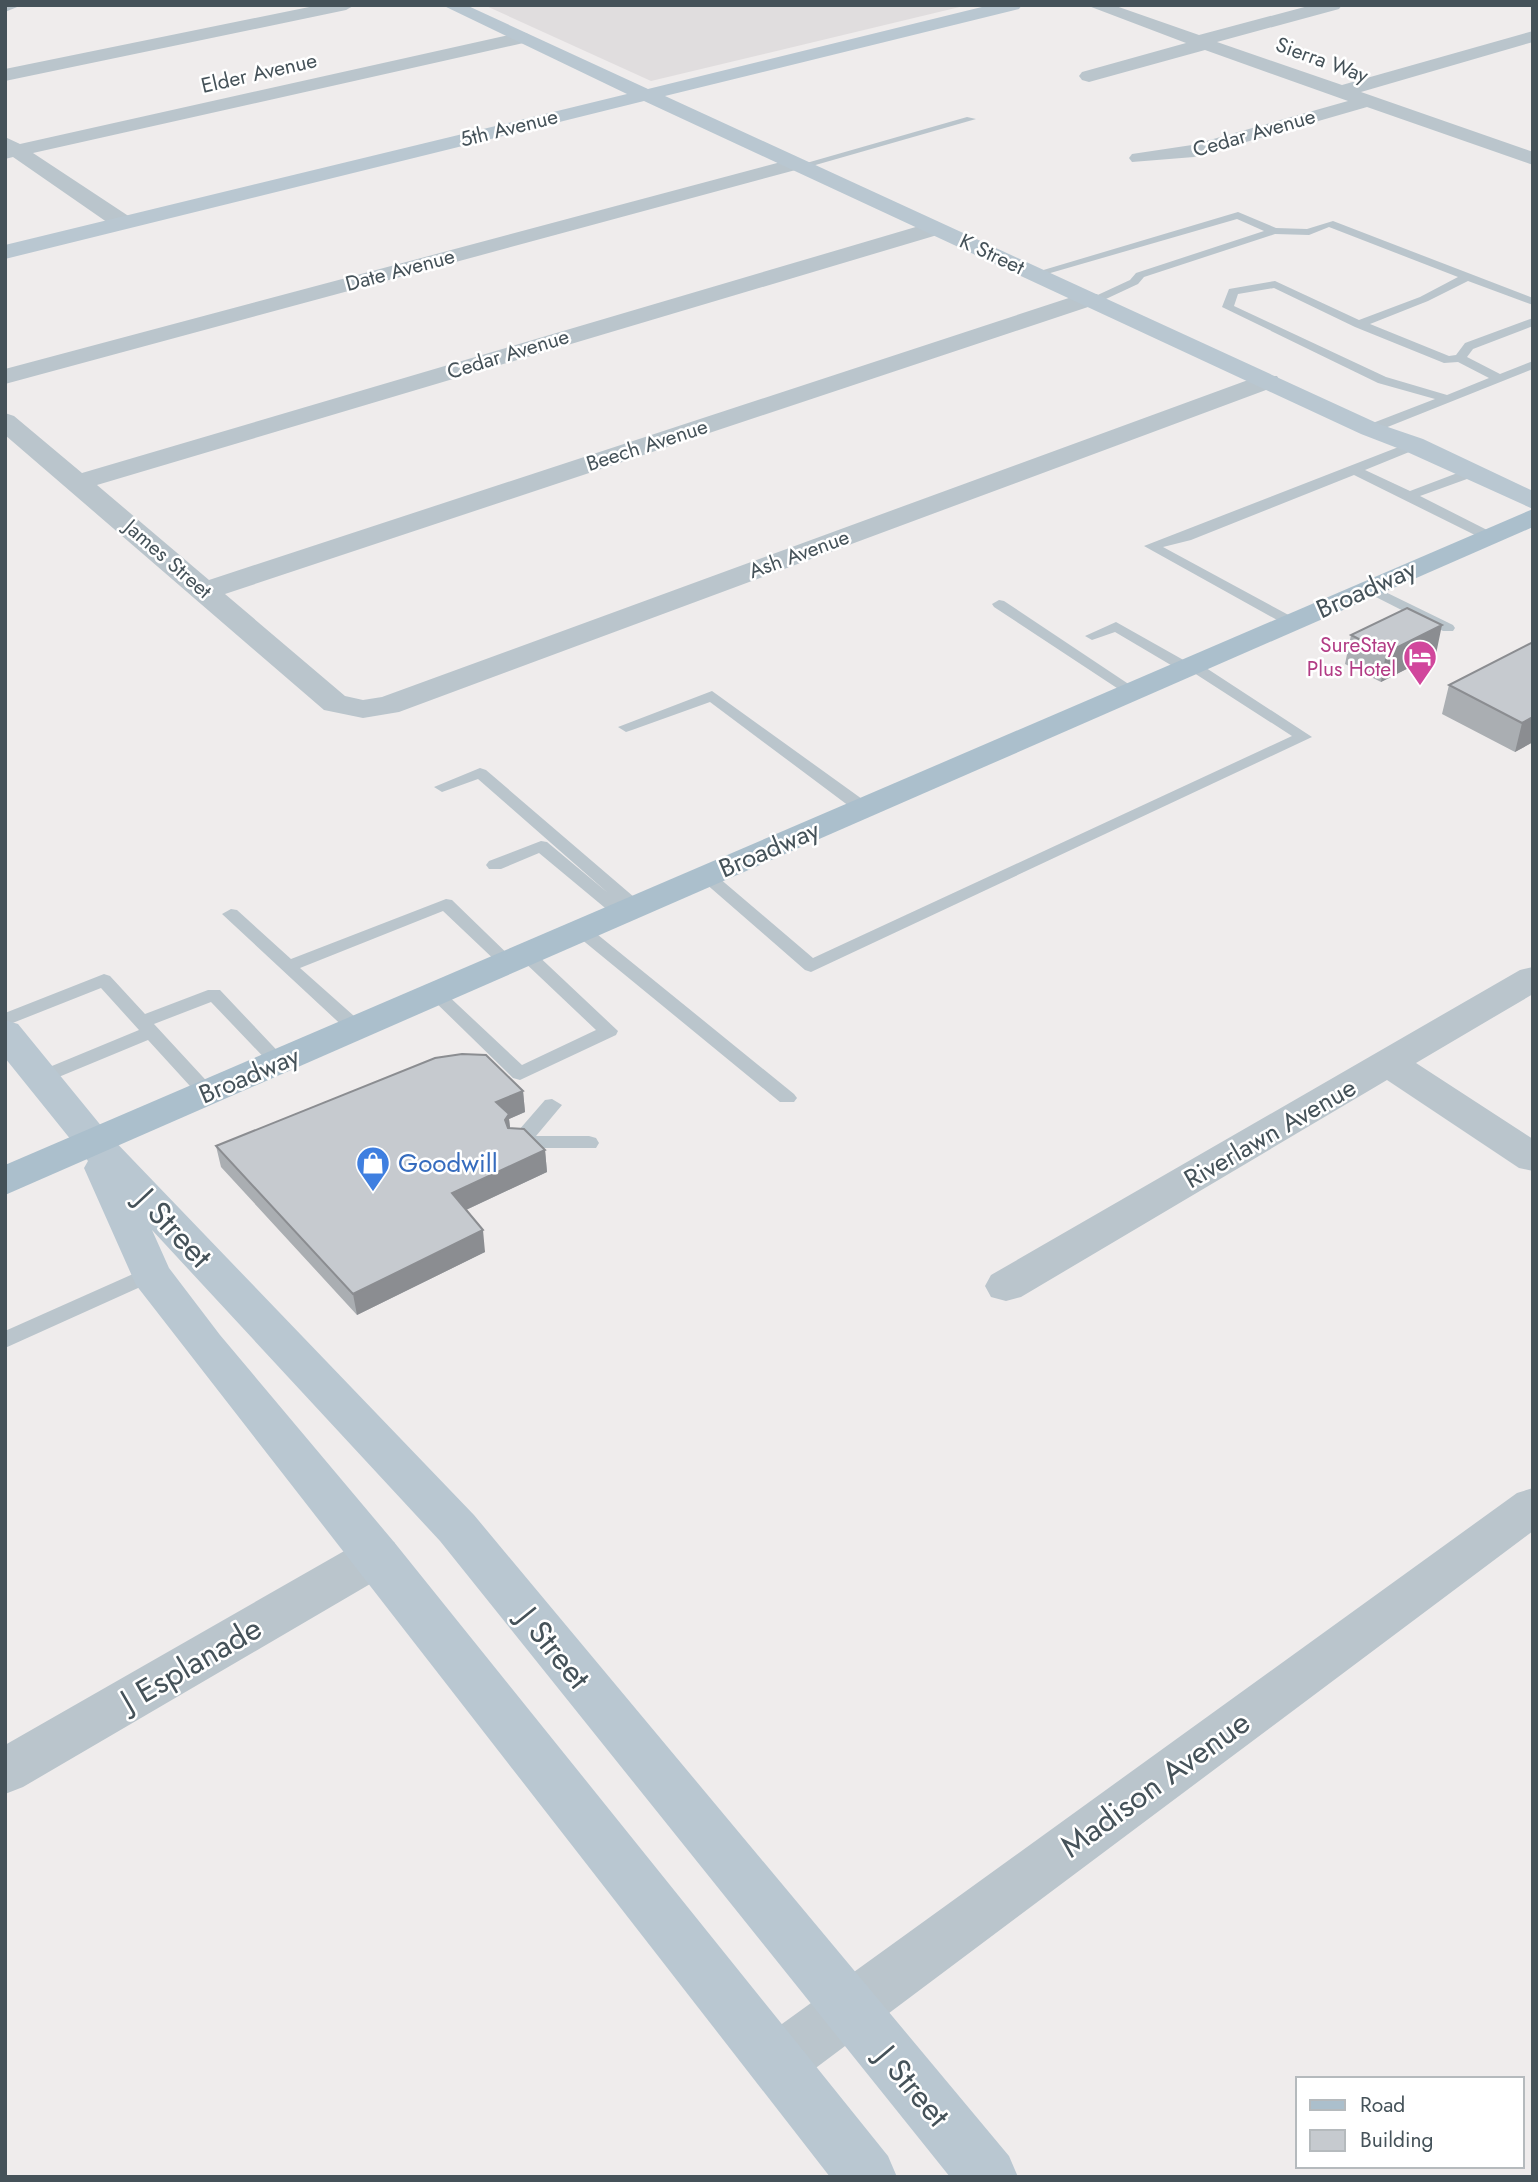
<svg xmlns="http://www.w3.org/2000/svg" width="1538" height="2182" viewBox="0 0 1538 2182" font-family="Jost,sans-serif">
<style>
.education{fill:#e0ddde}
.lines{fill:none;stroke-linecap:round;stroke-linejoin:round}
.lane{fill:#bac5cc;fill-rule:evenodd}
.street{fill:#bac5cc;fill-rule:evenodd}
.secondary{fill:#b9c7d1;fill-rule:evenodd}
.primary{fill:#abbfcc;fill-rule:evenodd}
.wall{fill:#aaaeb2}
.shaded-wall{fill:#8b8d91}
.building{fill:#c6cacf;stroke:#8b8d91;stroke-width:2}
.labels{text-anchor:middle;stroke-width:5;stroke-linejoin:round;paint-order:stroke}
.far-street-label{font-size:21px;fill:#455259;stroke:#fff}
.far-hotel-label{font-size:21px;fill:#b23c85;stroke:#fff;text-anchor:end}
.street-label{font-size:26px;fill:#455259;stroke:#fff}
.shop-label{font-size:26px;fill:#366cbe;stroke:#fff;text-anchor:start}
.near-street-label{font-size:32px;fill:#455259;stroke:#fff}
</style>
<rect width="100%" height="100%" fill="#efecec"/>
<!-- education -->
<path class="education" d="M 484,5 L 968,5 L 651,81 Z"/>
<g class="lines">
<!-- lane -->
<path class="lane" d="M 967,117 L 976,119 L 805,168 L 796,166 Z
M 1238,212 L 1276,228 L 1307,229 L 1333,221 L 1533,298 L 1533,305 L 1468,281 L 1428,301 L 1370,324 L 1449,356 L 1456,355 L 1465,343 L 1533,318 L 1533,326 L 1473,349 L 1467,357 L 1500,374 L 1533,361 L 1533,369 L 1375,432 L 1365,432 L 1365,426 L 1435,399 L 1378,383 L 1222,307 L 1229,289 L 1275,281 L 1359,320 L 1420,297 L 1458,277 L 1329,227 L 1309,235 L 1275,234 L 1144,277 L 1138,284 L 1093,305 L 1089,303 L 1089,299 L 1130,280 L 1136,273 L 1264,231 L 1237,219 L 1040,276 L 1030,274 ZM 1274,288 L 1355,327 L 1444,363 L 1458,362 L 1489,378 L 1447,395 L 1386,377 L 1234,306 L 1238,294 Z
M 1414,441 L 1421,445 L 1419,448 L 1365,470 L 1410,491 L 1468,469 L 1478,469 L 1478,475 L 1420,496 L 1493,533 L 1493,539 L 1483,539 L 1354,475 L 1191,540 L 1163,547 L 1296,619 L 1296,625 L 1286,625 L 1144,546 Z
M 1369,584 L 1453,625 L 1455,628 L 1453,631 L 1443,631 L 1364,591 L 1362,588 Z
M 999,600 L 1004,601 L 1139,691 L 1136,694 L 1126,694 L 994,607 L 992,604 Z
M 1116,622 L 1187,662 L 1197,662 L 1312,737 L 811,972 L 805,970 L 697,876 L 706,871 L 712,872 L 813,958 L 1292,736 L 1191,671 L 1181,671 L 1115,632 L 1092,640 L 1085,636 Z
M 712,691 L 869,804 L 871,808 L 869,812 L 857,812 L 710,702 L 632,730 L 626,732 L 618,727 Z
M 480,768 L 486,770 L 641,903 L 644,907 L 641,911 L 629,911 L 628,917 L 616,917 L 539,853 L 501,869 L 489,869 L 486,865 L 489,861 L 541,841 L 547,842 L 608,893 L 478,779 L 442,792 L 434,787 Z
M 446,899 L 452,900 L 516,962 L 513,966 L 501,966 L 443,911 L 300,968 L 363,1024 L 365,1028 L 363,1032 L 349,1032 L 222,914 L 231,909 L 237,910 L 291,959 Z
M 581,925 L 587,926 L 794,1094 L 797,1098 L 794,1102 L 780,1102 L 575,934 L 572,930 Z
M 526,949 L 532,950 L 618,1031 L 616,1035 L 520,1080 L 513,1078 L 427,994 L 430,990 L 442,990 L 522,1065 L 596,1030 L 520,958 L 517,954 Z
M 104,974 L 110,976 L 145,1014 L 208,990 L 220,990 L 288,1062 L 279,1068 L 272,1066 L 211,1002 L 154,1024 L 214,1089 L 217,1093 L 214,1097 L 200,1097 L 148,1040 L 49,1081 L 35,1081 L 32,1077 L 35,1073 L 139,1030 L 101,988 L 5,1026 L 5,1013 Z
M 552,1099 L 562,1105 L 536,1136 L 589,1136 L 596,1138 L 599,1143 L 596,1148 L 512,1148 L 509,1143 L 512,1138 L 545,1100 Z
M 151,1266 L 158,1269 L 161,1274 L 158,1279 L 5,1348 L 5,1331 Z"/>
<!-- street -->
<path class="street" d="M 5,5 L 22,5 L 5,12 Z
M 319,5 L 355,5 L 346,10 L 5,81 L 5,69 Z
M 1086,5 L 1113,5 L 1199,35 L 1312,5 L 1342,5 L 1339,9 L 1217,42 L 1342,85 L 1533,31 L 1533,42 L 1361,92 L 1533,152 L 1533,165 L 1367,107 L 1194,157 L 1132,162 L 1129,158 L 1132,154 L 1192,145 L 1348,101 L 1205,50 L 1089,82 L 1082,80 L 1079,76 L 1082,72 L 1186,43 Z
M 522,32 L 528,34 L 531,38 L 528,42 L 33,153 L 130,217 L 133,222 L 122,229 L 114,227 L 13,157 L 5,159 L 5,137 L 20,144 Z
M 796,158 L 806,164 L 803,168 L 5,384 L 5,369 Z
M 936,221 L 947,228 L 944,233 L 97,485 L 209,580 L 1081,294 L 1097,294 L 1101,299 L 1097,304 L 225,594 L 345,696 L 363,700 L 382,697 L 1259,376 L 1277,376 L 1280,381 L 1277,386 L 399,712 L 363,718 L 324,710 L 5,435 L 5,413 L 14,416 L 82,473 Z
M 1533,967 L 1533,994 L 1416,1063 L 1533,1139 L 1533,1171 L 1519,1168 L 1387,1080 L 1021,1297 L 1006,1301 L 991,1297 L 985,1286 L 991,1275 L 1520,970 Z
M 1533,1488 L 1533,1531 L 797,2082 L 777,2090 L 757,2082 L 748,2062 L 757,2042 L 1517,1493 Z
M 377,1537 L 394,1542 L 401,1556 L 394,1570 L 23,1787 L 5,1794 L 5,1745 L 360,1542 Z"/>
<!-- secondary -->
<path class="secondary" d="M 442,5 L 466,5 L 648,89 L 990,5 L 1022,5 L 1019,9 L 665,96 L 1379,424 L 1423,439 L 1533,491 L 1533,509 L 1405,451 L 1361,434 L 644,101 L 5,259 L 5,245 L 627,94 Z
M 5,1020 L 18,1024 L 107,1133 L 474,1515 L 1009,2156 L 1018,2177 L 950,2177 L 440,1541 L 152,1230 L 169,1268 L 220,1335 L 394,1542 L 888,2156 L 897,2177 L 830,2177 L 136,1285 L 84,1168 L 88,1161 L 5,1058 Z"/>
<!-- primary -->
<path class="primary" d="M 1533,509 L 1533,527 L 5,1195 L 5,1165 Z"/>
</g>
<!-- wall -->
<path class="wall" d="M 1351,635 L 1436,654 L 1381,682 L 1345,664 Z
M 1533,644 L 1533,742 L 1515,752 L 1442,714 L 1449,685 Z
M 523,1091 L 525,1112 L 509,1119 L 510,1128 L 545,1150 L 547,1172 L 466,1210 L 485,1252 L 357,1315 L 221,1167 L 216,1146 Z"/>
<!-- shaded-wall -->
<path class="shaded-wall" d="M 1442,625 L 1436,654 L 1381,682 L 1386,653 Z
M 1533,717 L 1533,742 L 1515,752 L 1522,723 Z
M 523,1091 L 525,1112 L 509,1119 L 511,1135 L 496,1102 Z
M 545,1150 L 547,1172 L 455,1215 L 452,1193 Z
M 483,1230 L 485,1252 L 357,1315 L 353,1294 Z"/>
<!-- building -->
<path class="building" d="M 1407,608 L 1442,625 L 1386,653 L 1351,635 Z
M 1531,643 L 1533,644 L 1533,717 L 1522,723 L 1449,685 Z
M 462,1054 L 486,1055 L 523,1091 L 496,1102 L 509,1114 L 505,1120 L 508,1128 L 524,1129 L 545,1150 L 452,1193 L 483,1230 L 353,1294 L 216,1146 L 435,1058 Z"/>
<!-- icons -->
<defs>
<g id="hotel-pin" transform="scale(1.75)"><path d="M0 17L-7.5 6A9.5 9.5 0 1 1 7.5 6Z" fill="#d1479c" stroke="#fff"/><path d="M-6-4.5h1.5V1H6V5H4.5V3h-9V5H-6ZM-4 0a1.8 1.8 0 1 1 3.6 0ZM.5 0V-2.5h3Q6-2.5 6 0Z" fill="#fff"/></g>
<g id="shop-pin" transform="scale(1.75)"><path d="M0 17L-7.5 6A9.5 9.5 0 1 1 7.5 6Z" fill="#3f7fe0" stroke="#fff"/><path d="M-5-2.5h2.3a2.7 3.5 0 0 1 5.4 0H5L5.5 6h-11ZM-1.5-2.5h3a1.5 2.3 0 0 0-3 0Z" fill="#fff"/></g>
</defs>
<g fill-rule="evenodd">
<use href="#hotel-pin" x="1420" y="657"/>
<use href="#shop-pin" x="373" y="1163"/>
</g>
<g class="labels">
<!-- far-street labels -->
<g class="far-street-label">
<text transform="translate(1322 60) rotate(20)" y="7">Sierra Way</text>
<text transform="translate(259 73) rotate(-13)" y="7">Elder Avenue</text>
<text transform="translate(509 128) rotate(-14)" y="7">5th Avenue</text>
<text transform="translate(1254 133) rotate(-16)" y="7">Cedar Avenue</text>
<text transform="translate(992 254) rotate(25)" y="7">K Street</text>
<text transform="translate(400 270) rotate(-15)" y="7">Date Avenue</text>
<text transform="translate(508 354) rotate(-17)" y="7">Cedar Avenue</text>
<text transform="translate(647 445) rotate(-18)" y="7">Beech Avenue</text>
<text transform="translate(799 554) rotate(-20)" y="7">Ash Avenue</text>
<text transform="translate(168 559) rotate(41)" y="7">James Street</text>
</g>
<!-- far-hotel labels -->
<g class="far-hotel-label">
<text x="1396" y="652">SureStay<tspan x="1396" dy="24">Plus Hotel</tspan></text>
</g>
<!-- street labels -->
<g class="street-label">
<text transform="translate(1366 589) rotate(-24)" y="9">Broadway</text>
<text transform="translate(769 849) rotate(-23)" y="9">Broadway</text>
<text transform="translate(249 1075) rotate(-23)" y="9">Broadway</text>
<text transform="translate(1270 1133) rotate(-30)" y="9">Riverlawn Avenue</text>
</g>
<!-- shop labels -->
<g class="shop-label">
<text x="398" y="1172">Goodwill</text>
</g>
<!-- near-street labels -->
<g class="near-street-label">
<text transform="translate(174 1228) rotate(47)" y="11">J Street</text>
<text transform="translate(554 1648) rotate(51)" y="11">J Street</text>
<text transform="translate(191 1664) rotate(-30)" y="11">J Esplanade</text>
<text transform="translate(1155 1784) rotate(-36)" y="11">Madison Avenue</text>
<text transform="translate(913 2086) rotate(50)" y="11">J Street</text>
</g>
</g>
<!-- border -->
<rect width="1538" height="2182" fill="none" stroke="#455259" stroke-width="14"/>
<!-- legend -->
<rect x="1296" y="2077" width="228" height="91" fill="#ffffff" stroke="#b5babd" stroke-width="2"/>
<rect x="1310" y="2100" width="35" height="10" fill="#abbfcc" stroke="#b5babd" stroke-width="2"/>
<text x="1360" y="2112" font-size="21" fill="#455259">Road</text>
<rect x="1310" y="2130" width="35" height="21" fill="#c6cacf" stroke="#b5babd" stroke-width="2"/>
<text x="1360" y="2147" font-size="21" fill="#455259">Building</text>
</svg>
